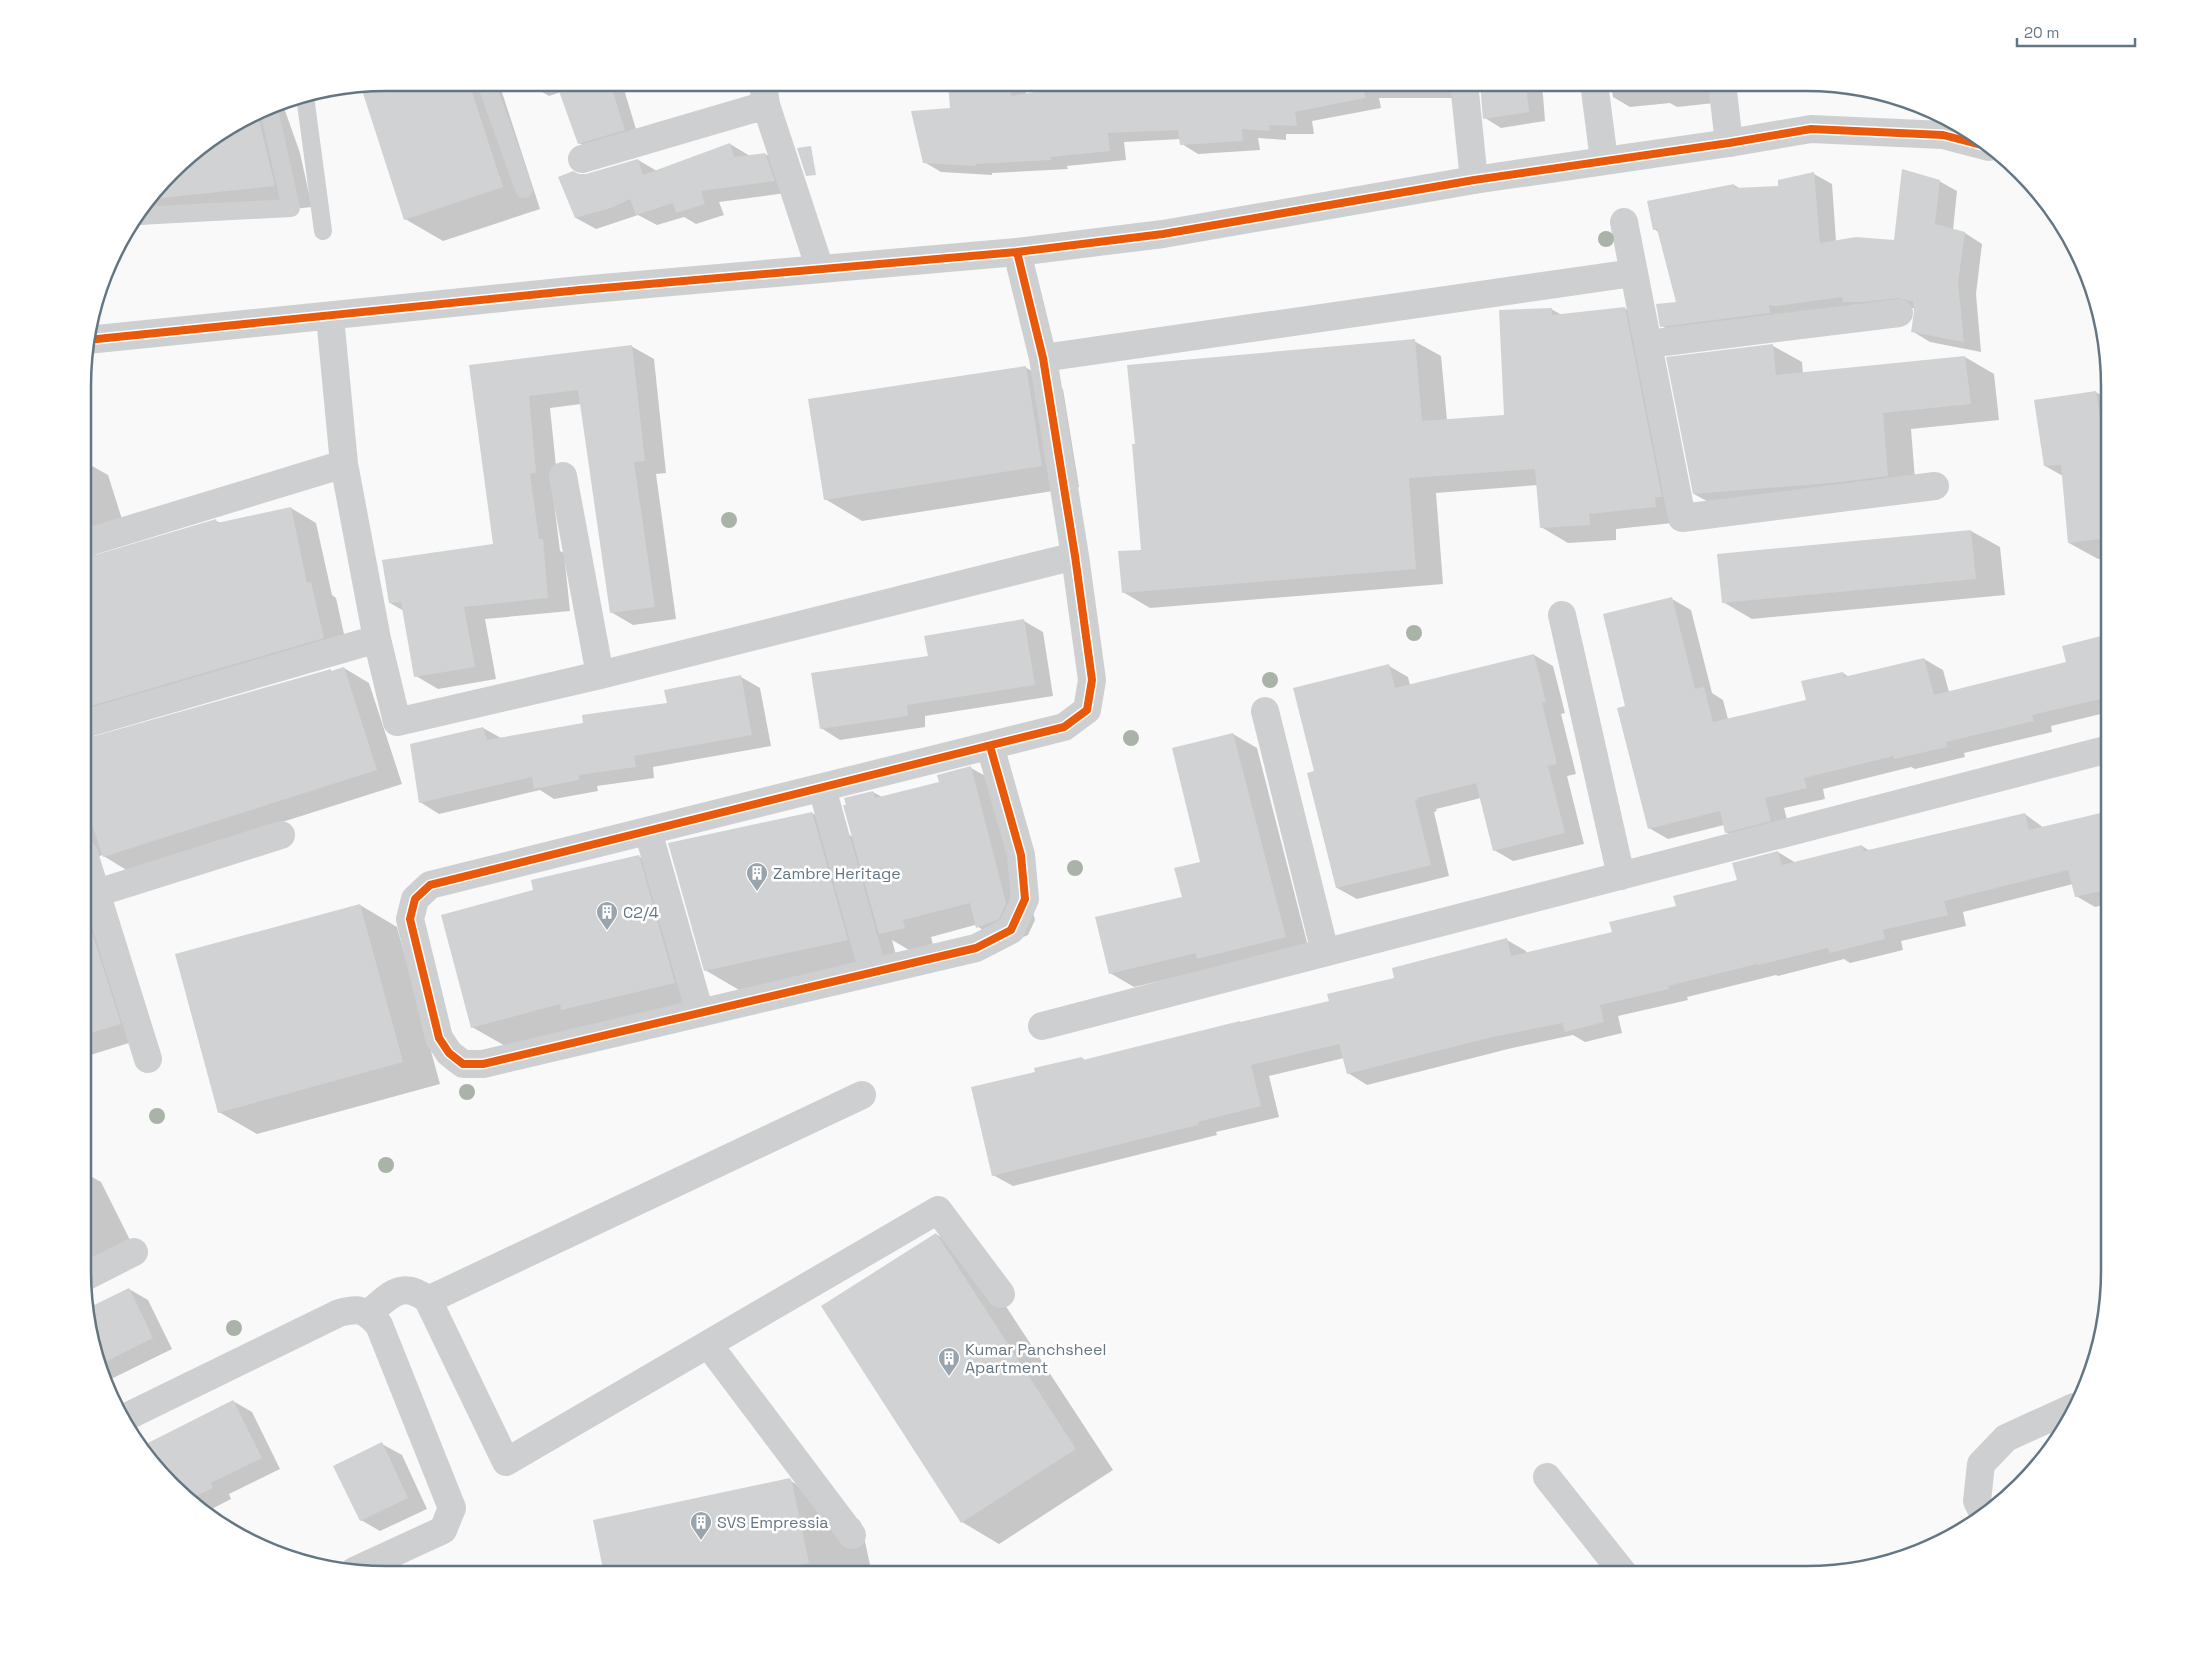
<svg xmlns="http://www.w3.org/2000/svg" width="2192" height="1657" viewBox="0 0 2192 1657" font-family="'Space Grotesk',sans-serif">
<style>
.shadow{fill:#0003}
.building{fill:#d0d2d3}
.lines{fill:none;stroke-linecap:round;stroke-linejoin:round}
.service{stroke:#cecfd0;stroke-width:18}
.minor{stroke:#cecfd0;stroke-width:28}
.tertiary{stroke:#cecfd0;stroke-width:28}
.cycleway-casing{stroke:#fff;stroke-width:11}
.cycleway{stroke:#e8590c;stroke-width:8}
.tree{fill:#a9b3a7}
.labels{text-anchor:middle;stroke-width:5;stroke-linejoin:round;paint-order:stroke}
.poi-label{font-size:16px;fill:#657683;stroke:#fff;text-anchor:start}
.rim{fill:none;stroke:#657683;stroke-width:2.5}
</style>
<rect width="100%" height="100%" fill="#f9f9f9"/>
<!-- shadow -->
<path class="shadow" d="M 386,82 L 499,83 L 540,209 L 443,241 L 405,219 L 362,87 Z
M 532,83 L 622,83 L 639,139 L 594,152 L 579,143 L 561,92 L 549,96 L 534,87 Z
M 949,83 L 1024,83 L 1026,94 L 1084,84 L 1084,83 L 1469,83 L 1466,98 L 1379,98 L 1381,108 L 1312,121 L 1314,134 L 1286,134 L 1286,140 L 1258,138 L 1260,150 L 1198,154 L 1182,144 L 1181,139 L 1124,142 L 1126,160 L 1067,166 L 1068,169 L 992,173 L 992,175 L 941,172 L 924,162 L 952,110 Z
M 1481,83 L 1540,83 L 1543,95 L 1545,121 L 1501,128 L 1485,118 Z
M 1611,83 L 1725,83 L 1724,102 L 1677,107 L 1670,103 L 1630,107 L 1613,97 Z
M 1795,83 L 1825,83 L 1833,85 L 1801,86 Z
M 282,102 L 300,153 L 312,207 L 130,226 L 186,158 Z
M 730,144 L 750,156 L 765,154 L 784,165 L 793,192 L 719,202 L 724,215 L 696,224 L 684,217 L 657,225 L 638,215 L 596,229 L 576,218 L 579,176 L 587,175 L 638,160 L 657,171 Z
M 1814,174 L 1832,184 L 1836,241 L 1895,241 L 1939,181 L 1957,191 L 1953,230 L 1965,233 L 1982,244 L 1976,294 L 1981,352 L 1930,342 L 1912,331 L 1915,308 L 1862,311 L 1679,336 L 1662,326 L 1678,303 L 1660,233 L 1654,229 L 1734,185 L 1741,189 L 1780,187 Z
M 1624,308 L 1652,324 L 1682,522 L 1616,529 L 1616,540 L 1568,543 L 1541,527 L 1538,485 L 1436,493 L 1443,584 L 1150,608 L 1123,592 L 1142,551 L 1414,341 L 1441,356 L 1447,420 L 1505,416 L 1551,309 L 1562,315 Z
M 631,346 L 654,359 L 666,473 L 656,474 L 676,619 L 633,625 L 611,612 L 581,404 L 550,408 L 558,486 L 552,486 L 560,551 L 564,553 L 570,611 L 485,619 L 496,679 L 438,689 L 416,676 L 404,611 L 390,603 L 494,545 L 470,366 Z
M 1773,346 L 1802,362 L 1803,374 L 1965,357 L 1994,374 L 1999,420 L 1911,429 L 1916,492 L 1723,510 L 1694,494 Z
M 1025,367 L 1063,389 L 1079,487 L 862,521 L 825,499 Z
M 2096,392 L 2109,400 L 2109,558 L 2098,559 L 2069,543 L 2063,476 L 2045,466 Z
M 85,462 L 108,475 L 127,535 L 98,547 L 95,558 L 216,521 L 221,523 L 291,508 L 316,523 L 332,595 L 336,598 L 348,652 L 94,734 L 94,739 L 330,670 L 333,672 L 344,668 L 369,683 L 402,784 L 128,871 L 102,855 L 98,857 L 145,1038 L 84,1057 Z
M 1971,531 L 2000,547 L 2005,595 L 1752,619 L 1723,602 Z
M 1672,599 L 1691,610 L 1712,693 L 1723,700 L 1728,719 L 1807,701 L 1843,673 L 1849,677 L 1924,659 L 1943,670 L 1949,692 L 2067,663 L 2063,647 L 2109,636 L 2109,712 L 2051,726 L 2052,732 L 1964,753 L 1965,757 L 1915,769 L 1911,767 L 1823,789 L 1825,799 L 1784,808 L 1790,831 L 1745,843 L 1726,832 L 1724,825 L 1668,839 L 1649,828 L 1627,707 Z
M 1024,621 L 1043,632 L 1053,696 L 925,716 L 925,727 L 840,740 L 821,728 L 929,657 Z
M 1534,655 L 1553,666 L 1565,713 L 1561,714 L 1576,774 L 1567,776 L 1584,844 L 1513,861 L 1494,850 L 1481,798 L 1436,809 L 1437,811 L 1434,812 L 1449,876 L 1357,899 L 1337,888 L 1315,772 L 1389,666 L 1408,677 L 1410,685 Z
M 741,677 L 760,688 L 771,746 L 653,767 L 654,778 L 597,786 L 598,791 L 554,799 L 540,790 L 439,814 L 420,802 L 483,728 L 501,738 L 585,724 L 668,704 Z
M 1233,734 L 1257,748 L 1309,950 L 1215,968 L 1134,987 L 1110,973 L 1183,898 L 1202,863 Z
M 971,768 L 1000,784 L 1035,920 L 1028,935 L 1006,944 L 975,925 L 931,937 L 933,945 L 909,950 L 892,940 L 900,970 L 758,1001 L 705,970 L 812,813 L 853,837 L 873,792 L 882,797 L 940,783 Z
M 2109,812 L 2109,904 L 2095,907 L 2076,896 L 2073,884 L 1963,912 L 1966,926 L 1901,941 L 1903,950 L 1850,963 L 1844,959 L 1778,976 L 1776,975 L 1687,997 L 1688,1000 L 1618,1016 L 1622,1033 L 1585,1042 L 1573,1035 L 1508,1049 L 1367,1085 L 1348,1073 L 1344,1058 L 1269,1076 L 1279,1117 L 1216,1132 L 1217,1135 L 1013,1186 L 993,1175 L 1037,1073 L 1082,1058 L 1086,1061 L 1330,1002 L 1507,940 L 1526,951 L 1527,954 L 1613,933 L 1738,881 L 1778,852 L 1796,863 L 1862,846 L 1870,851 L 2025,814 L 2044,828 Z
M 638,856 L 673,877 L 709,1003 L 507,1047 L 472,1027 L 534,891 Z
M 360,905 L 397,927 L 440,1084 L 257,1134 L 219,1112 Z
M 83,1172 L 101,1182 L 130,1240 L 83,1262 Z
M 936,1234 L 973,1256 L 1113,1470 L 999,1544 L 962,1522 Z
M 129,1289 L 148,1300 L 172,1349 L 107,1381 L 88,1309 Z
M 233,1401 L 252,1412 L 280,1469 L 229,1494 L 231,1499 L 206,1512 L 186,1499 L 145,1446 Z
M 382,1444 L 402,1455 L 427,1509 L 380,1531 L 361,1520 Z
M 789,1480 L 859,1520 L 861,1523 L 872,1574 L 605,1574 Z"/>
<!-- building -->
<path class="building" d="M 386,82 L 469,83 L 503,187 L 404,220 L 361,87 Z
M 556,83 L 610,83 L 625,130 L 578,144 Z
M 948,83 L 1009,83 L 1011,96 L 1086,83 L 1364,83 L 1365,98 L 1295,112 L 1297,126 L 1269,125 L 1270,131 L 1242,129 L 1243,141 L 1180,145 L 1178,130 L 1108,133 L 1110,151 L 1051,157 L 1051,160 L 976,164 L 976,166 L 923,163 L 911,111 L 950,108 Z
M 1480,83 L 1526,83 L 1529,112 L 1483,119 Z
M 258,116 L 275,186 L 152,199 L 186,158 Z
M 730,143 L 734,157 L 765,153 L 775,181 L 701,191 L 705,204 L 676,213 L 673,203 L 636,215 L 630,199 L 611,208 L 575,218 L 558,177 L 573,171 L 579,174 L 586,174 L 638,159 L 643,175 Z
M 811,146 L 816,175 L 806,176 L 797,148 Z
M 1902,169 L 1940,180 L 1935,224 L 1965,232 L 1958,283 L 1964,342 L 1911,332 L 1914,312 L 1913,302 L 1898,298 L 1863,302 L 1843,302 L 1842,297 L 1777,306 L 1769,305 L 1770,313 L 1660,327 L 1656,304 L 1676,302 L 1657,229 L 1653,230 L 1647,201 L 1734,184 L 1735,188 L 1778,186 L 1778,180 L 1814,172 L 1820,243 L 1856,237 L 1894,240 Z
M 1625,307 L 1662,497 L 1655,497 L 1656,507 L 1589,514 L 1590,525 L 1540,528 L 1535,469 L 1409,478 L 1416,569 L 1122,593 L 1118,551 L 1141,550 L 1132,444 L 1135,444 L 1127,365 L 1415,339 L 1422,421 L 1504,415 L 1499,310 L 1552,308 L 1552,315 Z
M 1773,344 L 1776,375 L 1965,356 L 1971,404 L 1883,413 L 1888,476 L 1832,483 L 1693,494 L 1666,357 Z
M 632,345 L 645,461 L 634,462 L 655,607 L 610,613 L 578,390 L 529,396 L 536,473 L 530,474 L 539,539 L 543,539 L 548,598 L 464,607 L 475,667 L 414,677 L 401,602 L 389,603 L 382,560 L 493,544 L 469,365 Z
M 1026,366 L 1042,466 L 824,500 L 808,399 Z
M 2096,391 L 2109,483 L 2109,538 L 2068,543 L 2061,465 L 2044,466 L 2034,400 Z
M 291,507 L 307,583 L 311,582 L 324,638 L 84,708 L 85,558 L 216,519 L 217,523 Z
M 1971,530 L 1976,579 L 1722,603 L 1717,554 Z
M 1672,597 L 1695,689 L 1704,687 L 1713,722 L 1806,700 L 1801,681 L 1843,672 L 1844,677 L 1924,658 L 1934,695 L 2066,662 L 2062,646 L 2109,634 L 2109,697 L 2032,715 L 2034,721 L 1946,742 L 1947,747 L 1894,759 L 1894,756 L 1804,778 L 1807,788 L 1765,798 L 1771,821 L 1725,833 L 1720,811 L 1648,829 L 1617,708 L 1625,706 L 1603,614 Z
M 1024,619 L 1035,685 L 907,705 L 908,716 L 820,729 L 811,673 L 928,656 L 924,636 Z
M 1534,654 L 1546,702 L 1542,703 L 1557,764 L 1548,766 L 1565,833 L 1493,851 L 1476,783 L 1417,798 L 1418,800 L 1415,801 L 1431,865 L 1336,888 L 1307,773 L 1314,771 L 1293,688 L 1389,664 L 1395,688 Z
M 344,667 L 377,770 L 103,857 L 84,800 L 84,739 L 331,669 L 331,671 Z
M 741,675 L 752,735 L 634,756 L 636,767 L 579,775 L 579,780 L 534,789 L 532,777 L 419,803 L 410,744 L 483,727 L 487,740 L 583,723 L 582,715 L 667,703 L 664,690 Z
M 1233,733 L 1286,937 L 1197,959 L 1196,953 L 1109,974 L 1095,917 L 1182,897 L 1174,868 L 1200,862 L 1172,748 Z
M 971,766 L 1006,903 L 999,919 L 976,928 L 970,903 L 903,920 L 905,928 L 879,934 L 843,805 L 846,805 L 844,798 L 873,791 L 875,798 L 939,782 L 937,775 Z
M 2109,811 L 2109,889 L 2075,897 L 2068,870 L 1944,901 L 1948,915 L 1883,930 L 1885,939 L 1830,953 L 1828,948 L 1758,965 L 1757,964 L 1668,986 L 1669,989 L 1600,1005 L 1604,1022 L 1565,1032 L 1562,1023 L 1488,1038 L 1347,1074 L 1339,1044 L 1251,1065 L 1261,1106 L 1198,1122 L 1198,1125 L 992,1176 L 971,1087 L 1035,1072 L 1034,1068 L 1082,1057 L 1083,1060 L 1240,1021 L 1240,1022 L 1329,1001 L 1327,994 L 1394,978 L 1392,968 L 1507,938 L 1511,956 L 1612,932 L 1609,922 L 1676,906 L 1673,896 L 1737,880 L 1732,863 L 1778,851 L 1782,865 L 1862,845 L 1864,851 L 2025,813 L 2029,830 Z
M 812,812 L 848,940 L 704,971 L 668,843 Z
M 639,855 L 675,983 L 561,1010 L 560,1004 L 471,1028 L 441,915 L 533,890 L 531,880 Z
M 360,904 L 403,1062 L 218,1113 L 175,954 Z
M 90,926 L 121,1024 L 84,1035 L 84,927 Z
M 936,1233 L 1076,1449 L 961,1523 L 821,1306 Z
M 129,1288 L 153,1338 L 103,1363 L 88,1308 Z
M 233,1400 L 262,1458 L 211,1483 L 213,1488 L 188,1500 L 144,1445 Z
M 382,1442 L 408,1498 L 360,1521 L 333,1466 Z
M 790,1478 L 792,1482 L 809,1563 L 754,1574 L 604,1574 L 593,1520 Z"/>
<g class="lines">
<!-- service -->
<path class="service" d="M 486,83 L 524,189
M 305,96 L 323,231
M 138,216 L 291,208 L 269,110"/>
<!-- minor -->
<path class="minor" d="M 763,83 L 766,105 L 820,269
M 1464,83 L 1474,180
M 1594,83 L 1604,160
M 1722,83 L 1729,143
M 582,159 L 766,105
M 1624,222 L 1682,518 L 1935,486
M 330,317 L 344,464 L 377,639 L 397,722 L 600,675 L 1075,556
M 1648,344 L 1899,313
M 1043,358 L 1633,273
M 563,476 L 600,675
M 85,543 L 344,464
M 1562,615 L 1621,876
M 1265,711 L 1325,952
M 84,724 L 377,639
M 990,746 L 1021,855 L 1025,899 L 1011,930 L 976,948 L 483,1064 L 463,1064 L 449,1053 L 439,1038 L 410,919 L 415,899 L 430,885 L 1064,727 L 1087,710 L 1092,680 L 1075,556 L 1043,358 L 1017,252
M 822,788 L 873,972
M 648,831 L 700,1013
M 84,854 L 148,1059
M 84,897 L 281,835
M 1042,1026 L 2109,749
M 83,1278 L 134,1252
M 428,1300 L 862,1095
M 368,1314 C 389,1296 402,1279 428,1300 L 506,1462 L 938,1210 L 1001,1294
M 708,1344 L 852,1535
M 124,1418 L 339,1313 C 360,1308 364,1309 379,1325 L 452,1508 L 443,1530 L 354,1571
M 1547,1477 L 1624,1574
M 1982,1511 L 1977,1501 L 1981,1464 L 2006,1438 L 2074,1407"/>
<!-- tertiary -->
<path class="tertiary" d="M 87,340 L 580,290 L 1017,252 L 1163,234 L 1474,180 L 1729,143 L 1811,129 L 1943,135 L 1989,147"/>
<!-- cycleway casing -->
<g class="cycleway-casing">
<path id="cycleway" d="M 87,340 L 580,290 L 1017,252 L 1163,234 L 1474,180 L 1729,143 L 1811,129 L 1943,135 L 1989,147
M 990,746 L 1021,855 L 1025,899 L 1011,930 L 976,948 L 483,1064 L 463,1064 L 449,1053 L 439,1038 L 410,919 L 415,899 L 430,885 L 1064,727 L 1087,710 L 1092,680 L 1075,556 L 1043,358 L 1017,252"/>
</g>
<!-- cycleway -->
<use href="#cycleway" class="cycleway"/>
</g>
<!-- trees -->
<g class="tree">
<circle cx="1606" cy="239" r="8"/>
<circle cx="729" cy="520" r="8"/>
<circle cx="1414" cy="633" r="8"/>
<circle cx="1270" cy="680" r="8"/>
<circle cx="1131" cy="738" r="8"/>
<circle cx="1075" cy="868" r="8"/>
<circle cx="467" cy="1092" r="8"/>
<circle cx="157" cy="1116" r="8"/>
<circle cx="386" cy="1165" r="8"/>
<circle cx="234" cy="1328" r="8"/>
</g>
<!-- icons -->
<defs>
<g id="building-pin" transform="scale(1.125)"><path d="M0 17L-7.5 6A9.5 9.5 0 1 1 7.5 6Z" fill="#99a4ac" stroke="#fff"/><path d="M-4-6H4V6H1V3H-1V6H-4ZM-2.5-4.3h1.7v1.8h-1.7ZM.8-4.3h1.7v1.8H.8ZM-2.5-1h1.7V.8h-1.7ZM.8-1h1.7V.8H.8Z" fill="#fff"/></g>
</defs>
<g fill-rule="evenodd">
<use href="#building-pin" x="757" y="873"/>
<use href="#building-pin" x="607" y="912"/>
<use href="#building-pin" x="949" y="1358"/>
<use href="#building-pin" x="701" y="1522"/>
</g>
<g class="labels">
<!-- poi labels -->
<g class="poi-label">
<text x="773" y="879">Zambre Heritage</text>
<text x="623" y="918">C2/4</text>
<text x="965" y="1355">Kumar Panchsheel<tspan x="965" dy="18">Apartment</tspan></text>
<text x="717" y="1528">SVS Empressia</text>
</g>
</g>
<!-- crop -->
<path d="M0 0H2192V1657H0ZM386 91H1806A295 295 0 0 1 2101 386V1271A295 295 0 0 1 1806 1566H386A295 295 0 0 1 91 1271V386A295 295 0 0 1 386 91Z" fill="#fff" fill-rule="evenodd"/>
<path class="rim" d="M386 91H1806A295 295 0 0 1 2101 386V1271A295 295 0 0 1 1806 1566H386A295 295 0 0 1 91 1271V386A295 295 0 0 1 386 91Z"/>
<!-- scale -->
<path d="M2017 38v8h118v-8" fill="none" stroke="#657683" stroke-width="2.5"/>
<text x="2024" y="38" font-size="15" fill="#657683" stroke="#ffffff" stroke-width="4" paint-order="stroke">20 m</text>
</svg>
